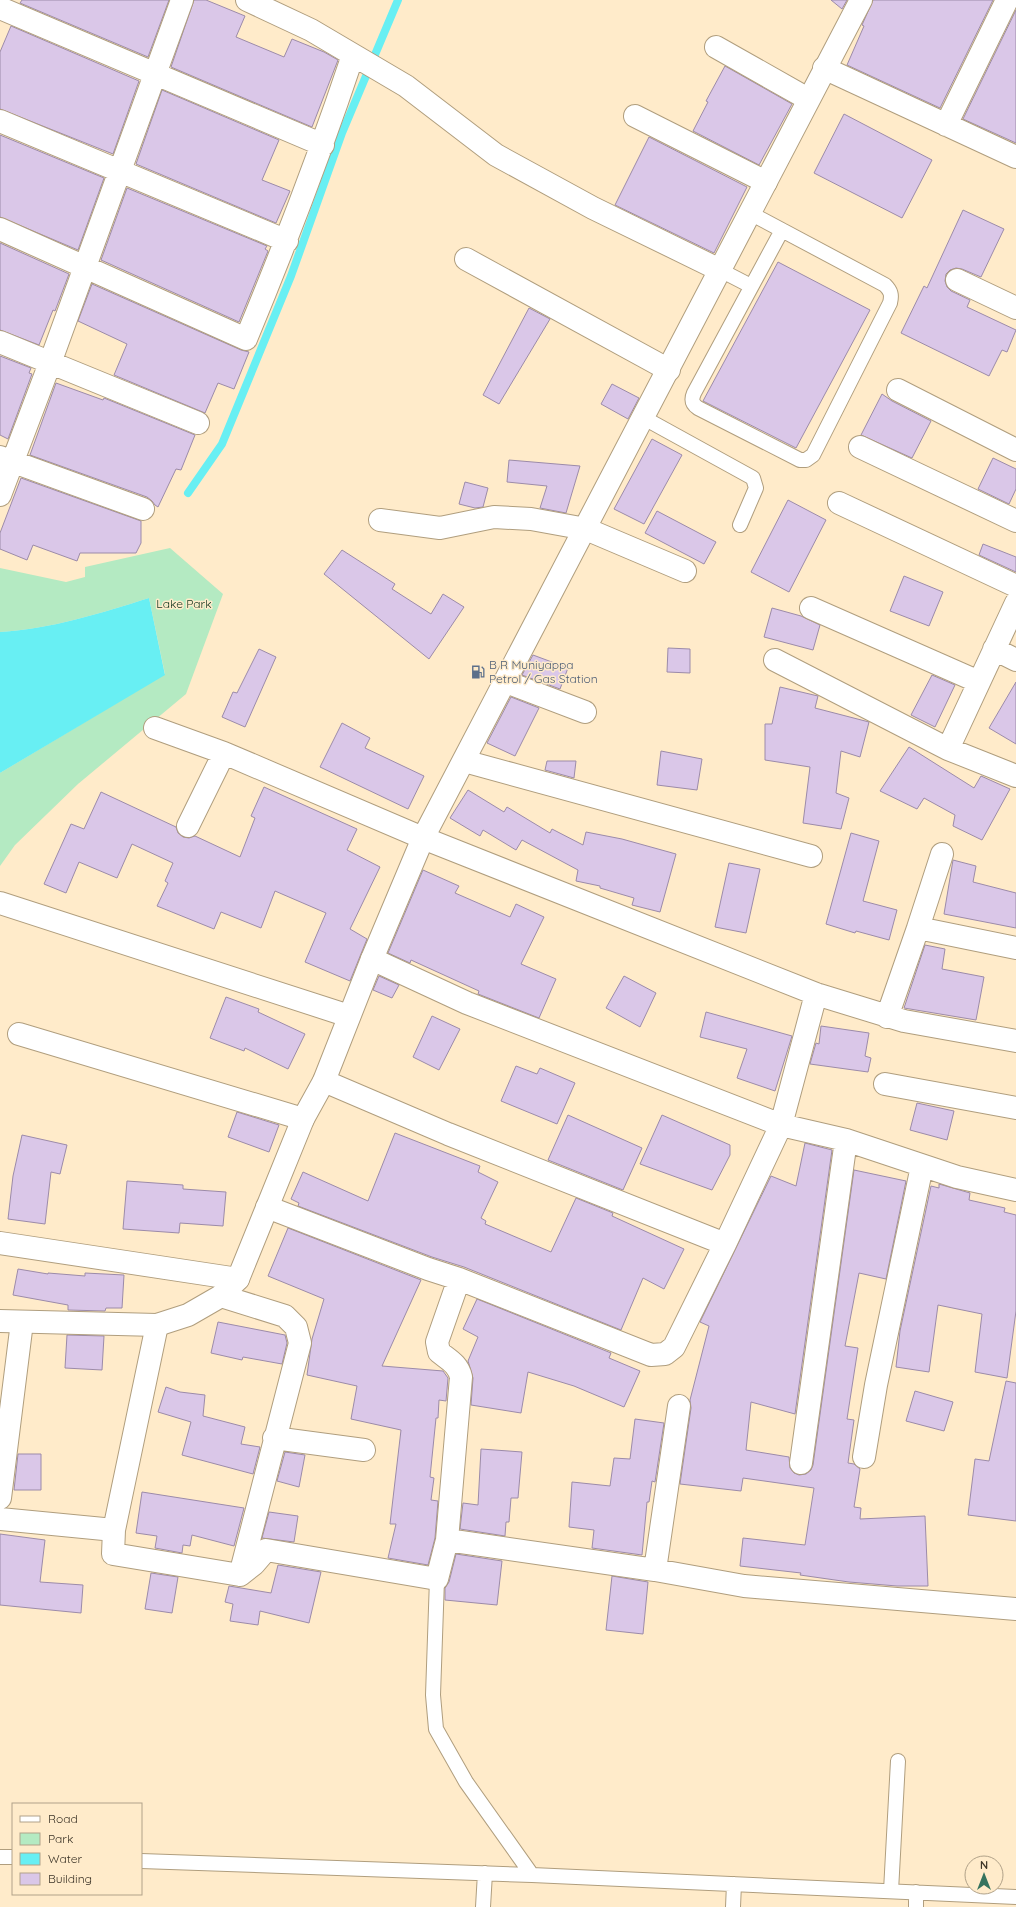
<svg xmlns="http://www.w3.org/2000/svg" width="1016" height="1907" viewBox="0 0 1016 1907" font-family="Quicksand,sans-serif">
<style>
.green{fill:#b4eac2}
.water{fill:#68eff3}
.lines{fill:none;stroke-linecap:round;stroke-linejoin:round}
.stream{stroke:#68eff3;stroke-width:8}
.building{fill:#dac7e8;stroke:#9c8ba9}
.service-casing{stroke:#b09e7e;stroke-width:16}
.minor-casing{stroke:#b09e7e;stroke-width:24}
.tertiary-casing{stroke:#b09e7e;stroke-width:24}
.service{stroke:#fff;stroke-width:14}
.minor{stroke:#fff;stroke-width:22}
.tertiary{stroke:#fff;stroke-width:22}
.labels{text-anchor:middle;stroke-width:3;stroke-linejoin:round;paint-order:stroke}
.park-label{font-size:12px;fill:#11351e;stroke:#ffebca}
.service-label{font-size:12px;fill:#4e5e75;stroke:#ffebca;text-anchor:start}
</style>
<rect width="100%" height="100%" fill="#ffebca"/>
<!-- green -->
<path class="green" d="M 170,548 L 223,594 L 186,694 L 78,784 L 15,845 L 0,866 L 0,773 L 165,674 L 149,598 C 101,613 51,629 0,632 L 0,568 L 66,582 L 85,577 L 85,567 Z"/>
<!-- water -->
<path class="water" d="M 149,598 L 165,675 L 0,773 L 0,632 C 51,629 101,613 149,598 Z"/>
<g class="lines">
<!-- stream -->
<path class="stream" d="M 188,493 L 222,444 L 291,276 L 342,133 L 398,0"/>
</g>
<!-- building -->
<path class="building" d="M 22,0 L 169,0 L 148,57 L 20,3 Z
M 194,0 L 206,0 L 245,16 L 236,37 L 284,57 L 292,39 L 324,52 L 338,60 L 312,127 L 171,67 Z
M 831,0 L 847,0 L 842,9 Z
M 873,0 L 993,0 L 940,108 L 847,65 L 864,26 L 862,25 Z
M 1016,10 L 1016,143 L 963,119 Z
M 11,26 L 139,81 L 113,154 L 0,109 L 0,52 Z
M 725,66 L 792,104 L 759,165 L 693,131 L 708,102 L 706,101 Z
M 162,90 L 279,140 L 262,180 L 290,191 L 276,223 L 136,164 Z
M 844,114 L 932,160 L 902,218 L 814,173 Z
M 0,135 L 104,178 L 78,250 L 0,217 Z
M 649,137 L 747,187 L 714,253 L 615,205 Z
M 127,188 L 267,246 L 265,249 L 268,251 L 239,322 L 101,260 Z
M 963,210 L 1004,229 L 981,277 L 962,269 L 956,268 L 950,270 L 946,274 L 945,281 L 947,287 L 951,291 L 970,300 L 967,307 L 1016,330 L 1007,352 L 1002,350 L 989,376 L 901,333 L 924,286 L 927,288 Z
M 0,243 L 69,274 L 55,311 L 53,310 L 39,345 L 0,330 Z
M 778,262 L 870,310 L 796,448 L 703,401 Z
M 92,284 L 241,350 L 249,352 L 234,389 L 218,383 L 205,413 L 114,375 L 127,344 L 78,321 Z
M 529,308 L 550,319 L 499,404 L 483,395 Z
M 0,356 L 31,368 L 29,373 L 32,374 L 8,439 L 0,435 Z
M 56,383 L 103,400 L 104,398 L 195,435 L 181,470 L 176,469 L 158,507 L 155,505 L 152,501 L 147,497 L 30,455 Z
M 612,384 L 639,398 L 628,419 L 601,404 Z
M 882,394 L 892,401 L 931,421 L 912,458 L 861,435 Z
M 652,439 L 682,455 L 644,524 L 614,509 Z
M 993,458 L 1016,469 L 1016,489 L 1009,504 L 978,489 Z
M 509,460 L 580,466 L 566,513 L 540,508 L 547,486 L 507,482 Z
M 21,478 L 141,521 L 141,543 L 136,553 L 80,553 L 77,561 L 33,545 L 27,560 L 0,549 L 0,533 Z
M 465,482 L 488,488 L 483,507 L 475,508 L 459,504 Z
M 788,500 L 826,520 L 789,592 L 751,572 Z
M 657,511 L 716,542 L 704,564 L 645,533 Z
M 983,544 L 1016,557 L 1016,572 L 979,555 Z
M 342,550 L 395,584 L 392,589 L 431,614 L 443,594 L 464,607 L 429,659 L 324,574 Z
M 904,576 L 943,592 L 929,626 L 890,611 Z
M 772,608 L 801,616 L 820,625 L 813,650 L 764,637 Z
M 668,648 L 690,649 L 690,673 L 667,672 Z
M 259,649 L 276,657 L 245,727 L 222,717 L 233,692 L 237,693 Z
M 533,655 L 568,668 L 560,689 L 522,675 Z
M 932,675 L 955,685 L 935,727 L 911,715 Z
M 1016,682 L 1016,744 L 989,728 Z
M 780,687 L 818,696 L 815,708 L 869,722 L 860,757 L 841,751 L 836,793 L 849,798 L 841,829 L 803,823 L 810,767 L 765,760 L 765,724 L 772,724 Z
M 511,697 L 539,708 L 515,756 L 487,743 Z
M 342,723 L 370,738 L 365,748 L 424,776 L 408,809 L 320,767 Z
M 909,747 L 974,788 L 981,776 L 1010,789 L 982,840 L 953,826 L 955,815 L 924,798 L 917,809 L 880,791 Z
M 661,751 L 702,759 L 697,790 L 657,785 Z
M 547,761 L 576,761 L 574,778 L 545,770 Z
M 264,787 L 357,829 L 347,850 L 380,867 L 350,929 L 367,939 L 350,981 L 305,962 L 326,913 L 275,891 L 261,928 L 221,912 L 214,929 L 157,906 L 168,883 L 165,881 L 173,863 L 132,844 L 117,878 L 79,862 L 66,893 L 44,884 L 71,824 L 84,829 L 101,792 L 176,827 L 178,833 L 183,837 L 189,838 L 195,836 L 240,857 L 255,818 L 251,816 Z
M 468,790 L 504,812 L 507,807 L 550,833 L 552,829 L 583,845 L 586,832 L 622,839 L 676,854 L 660,912 L 632,905 L 634,898 L 600,888 L 600,886 L 576,881 L 578,870 L 522,840 L 516,850 L 483,830 L 480,836 L 450,818 Z
M 851,833 L 879,841 L 863,901 L 897,910 L 889,940 L 856,931 L 855,933 L 826,924 Z
M 953,860 L 976,866 L 973,882 L 1016,893 L 1016,928 L 944,914 Z
M 729,863 L 760,869 L 746,933 L 715,927 Z
M 423,870 L 459,886 L 455,893 L 510,917 L 516,904 L 544,917 L 521,964 L 556,979 L 539,1018 L 478,994 L 479,991 L 411,960 L 410,963 L 388,953 Z
M 925,945 L 945,949 L 942,969 L 984,977 L 976,1020 L 904,1008 Z
M 379,976 L 399,985 L 392,998 L 373,990 Z
M 624,976 L 656,993 L 640,1027 L 606,1008 Z
M 226,997 L 259,1009 L 258,1012 L 305,1034 L 288,1069 L 245,1048 L 244,1051 L 210,1038 Z
M 706,1012 L 792,1036 L 775,1091 L 737,1078 L 747,1049 L 700,1037 Z
M 432,1016 L 460,1029 L 439,1070 L 413,1057 Z
M 821,1026 L 869,1033 L 865,1056 L 871,1058 L 868,1072 L 810,1064 L 816,1043 L 819,1044 Z
M 516,1066 L 537,1074 L 540,1068 L 575,1083 L 557,1124 L 501,1101 Z
M 917,1103 L 954,1111 L 947,1140 L 910,1130 Z
M 237,1112 L 279,1125 L 269,1152 L 228,1137 Z
M 568,1115 L 642,1148 L 623,1190 L 548,1160 Z
M 662,1115 L 730,1145 L 730,1155 L 712,1190 L 640,1164 Z
M 395,1133 L 480,1166 L 478,1172 L 498,1182 L 481,1218 L 486,1221 L 485,1224 L 551,1252 L 576,1198 L 613,1213 L 612,1216 L 684,1249 L 664,1289 L 643,1278 L 621,1330 L 464,1267 L 432,1257 L 298,1206 L 299,1203 L 291,1199 L 303,1172 L 368,1201 Z
M 22,1135 L 67,1145 L 60,1174 L 51,1172 L 45,1224 L 8,1219 L 13,1176 Z
M 805,1143 L 832,1150 L 795,1414 L 751,1402 L 746,1450 L 789,1457 L 790,1468 L 794,1473 L 799,1475 L 806,1474 L 811,1470 L 813,1465 L 854,1170 L 906,1181 L 886,1279 L 859,1273 L 845,1346 L 858,1348 L 847,1419 L 854,1420 L 848,1463 L 854,1464 L 860,1469 L 854,1507 L 861,1508 L 860,1519 L 925,1516 L 928,1586 L 897,1586 L 849,1582 L 800,1575 L 801,1573 L 740,1566 L 743,1538 L 805,1545 L 814,1488 L 743,1478 L 741,1491 L 680,1484 L 691,1408 L 690,1400 L 709,1326 L 700,1322 L 771,1176 L 796,1186 Z
M 127,1181 L 183,1185 L 183,1189 L 226,1192 L 223,1226 L 180,1223 L 179,1233 L 123,1229 Z
M 939,1184 L 970,1193 L 969,1200 L 1005,1208 L 1004,1212 L 1016,1215 L 1016,1311 L 1007,1378 L 975,1372 L 982,1314 L 938,1305 L 929,1372 L 896,1367 L 900,1331 L 931,1186 L 939,1188 Z
M 288,1228 L 421,1280 L 382,1366 L 443,1371 L 448,1378 L 446,1401 L 439,1400 L 438,1418 L 436,1418 L 430,1477 L 434,1478 L 431,1500 L 438,1501 L 435,1538 L 428,1565 L 388,1558 L 396,1524 L 390,1524 L 401,1430 L 351,1419 L 357,1386 L 307,1375 L 312,1339 L 324,1299 L 268,1276 Z
M 18,1269 L 48,1274 L 48,1273 L 85,1276 L 85,1273 L 124,1275 L 122,1308 L 106,1308 L 105,1311 L 68,1310 L 68,1305 L 13,1295 Z
M 477,1299 L 611,1353 L 609,1358 L 640,1371 L 624,1407 L 574,1386 L 528,1372 L 521,1413 L 471,1405 L 473,1378 L 468,1361 L 478,1337 L 463,1329 Z
M 218,1322 L 285,1335 L 287,1343 L 282,1364 L 243,1357 L 242,1360 L 211,1353 Z
M 67,1335 L 104,1336 L 102,1370 L 65,1368 Z
M 1006,1381 L 1016,1383 L 1016,1521 L 968,1515 L 975,1459 L 989,1461 Z
M 166,1387 L 180,1392 L 205,1395 L 203,1416 L 245,1427 L 241,1444 L 260,1447 L 253,1474 L 182,1455 L 191,1422 L 158,1412 Z
M 915,1391 L 953,1402 L 944,1431 L 906,1421 Z
M 635,1419 L 664,1423 L 655,1482 L 652,1481 L 649,1502 L 647,1502 L 642,1555 L 592,1548 L 594,1530 L 569,1527 L 572,1482 L 610,1486 L 614,1458 L 630,1459 Z
M 481,1449 L 522,1452 L 518,1498 L 511,1498 L 509,1522 L 506,1522 L 505,1536 L 460,1529 L 463,1503 L 478,1505 Z
M 285,1452 L 305,1455 L 299,1487 L 277,1481 Z
M 18,1454 L 41,1454 L 41,1490 L 14,1490 Z
M 142,1492 L 244,1508 L 234,1546 L 192,1535 L 190,1546 L 183,1545 L 182,1553 L 155,1548 L 157,1536 L 136,1533 Z
M 269,1512 L 298,1516 L 294,1542 L 262,1538 Z
M 0,1534 L 45,1540 L 40,1582 L 83,1585 L 81,1613 L 0,1605 Z
M 456,1554 L 502,1561 L 497,1605 L 445,1600 L 445,1588 L 449,1582 Z
M 278,1565 L 321,1572 L 309,1623 L 260,1611 L 258,1625 L 230,1621 L 233,1604 L 225,1602 L 229,1586 L 271,1593 Z
M 151,1573 L 178,1577 L 172,1613 L 145,1609 Z
M 612,1576 L 648,1582 L 643,1634 L 606,1630 Z"/>
<g class="lines">
<!-- service casing -->
<g class="service-casing">
<path id="service" d="M 750,213 L 763,220 L 885,285 C 891,291 892,295 890,303 L 813,455 L 806,460 L 800,460 L 698,408 C 692,404 691,400 694,393 L 782,230
M 720,270 L 751,286
M 644,418 L 753,478 L 756,488 L 740,525
M 437,1579 L 433,1695 L 436,1729 L 466,1782 L 532,1875
M 0,1857 L 13,1857
M 141,1861 L 532,1875 L 1016,1897
M 891,1891 L 898,1761
M 483,1907 L 485,1873
M 733,1907 L 734,1884
M 916,1907 L 916,1892"/>
</g>
<!-- minor casing -->
<g class="minor-casing">
<path id="minor" d="M 247,0 L 311,30 L 406,86 L 496,155 L 593,208 L 720,270
M 0,8 L 323,145
M 716,47 L 808,99
M 824,68 L 1016,157
M 635,116 L 766,182
M 0,121 L 287,241
M 946,125 L 1007,0
M 0,229 L 246,339 C 285,245 321,151 353,55
M 466,259 L 669,370
M 957,280 L 1016,308
M 0,342 L 198,423
M 898,390 L 1016,450
M 860,447 L 1016,521
M 0,457 L 143,509
M 0,495 L 50,363 L 182,0
M 839,503 L 1016,586
M 380,520 L 440,528 L 494,517 L 531,519 L 586,529 L 685,571
M 811,608 L 979,682
M 994,649 L 1016,660
M 775,660 L 948,749 L 1016,776
M 506,682 L 585,712
M 155,728 L 224,753 L 423,838 L 816,994 L 904,1021 L 1016,1041
M 948,749 L 1016,603
M 464,761 L 811,856
M 188,826 L 224,753
M 0,903 L 349,1016
M 918,928 L 942,854
M 372,959 L 467,1003 L 781,1125 L 846,1140 L 957,1177 L 1016,1190
M 887,1017 L 918,928 L 1016,948
M 19,1034 L 303,1119
M 324,1081 L 448,1134 L 725,1244
M 885,1084 L 1016,1108
M 267,1207 L 428,1269 L 459,1279 L 651,1355 L 665,1354 L 674,1347 L 725,1244 L 781,1125 L 816,994
M 0,1243 L 238,1279
M 221,1296 L 285,1316 L 296,1327 L 300,1343 L 240,1575
M 157,1325 L 114,1530 L 113,1554 L 240,1575 L 254,1564 L 266,1550 L 437,1579 L 447,1540 L 655,1570 L 744,1586 L 1016,1609
M 274,1438 L 364,1450
M 864,1457 L 876,1385 L 922,1166
M 801,1463 L 846,1140
M 0,1498 L 22,1322
M 0,1519 L 114,1530
M 447,1540 L 461,1377 C 458,1364 449,1360 439,1352 L 437,1342 L 459,1279
M 655,1570 L 679,1406"/>
</g>
<!-- tertiary casing -->
<g class="tertiary-casing">
<path id="tertiary" d="M 0,1321 L 157,1325 L 188,1315 L 221,1296 L 238,1279 L 303,1119 L 324,1081 L 372,959 L 423,838 L 861,0"/>
</g>
<!-- service -->
<use href="#service" class="service"/>
<!-- minor -->
<use href="#minor" class="minor"/>
<!-- tertiary -->
<use href="#tertiary" class="tertiary"/>
</g>
<!-- icons -->
<defs>
<g id="fuel-bare" transform="scale(1.08)"><path d="M-5.5-6h7V0h2V4h1.3V-2.5L3-4.5l.8-.8L6-3V5H2.5V1h-1V6h-7ZM-4.2-4.7v3.2H.2V-4.7Z" fill="#5c6f8a" stroke="#ffebca" stroke-width="2.5" paint-order="stroke"/></g>
</defs>
<g fill-rule="evenodd">
<use href="#fuel-bare" x="478" y="672"/>
</g>
<g class="labels">
<!-- park labels -->
<g class="park-label">
<text x="184" y="608">Lake Park</text>
</g>
<!-- service labels -->
<g class="service-label">
<text x="489" y="669">B R Muniyappa<tspan x="489" dy="14">Petrol / Gas Station</tspan></text>
</g>
</g>
<!-- legend -->
<rect x="12" y="1803" width="130" height="92" fill="#ffebca" stroke="#b1a289"/>
<rect x="20" y="1816" width="20" height="6" fill="#ffffff" stroke="#b1a289"/>
<text x="48" y="1823" font-size="12" fill="#3d3528">Road</text>
<rect x="20" y="1833" width="20" height="12" fill="#b4eac2" stroke="#b1a289"/>
<text x="48" y="1843" font-size="12" fill="#3d3528">Park</text>
<rect x="20" y="1853" width="20" height="12" fill="#68eff3" stroke="#b1a289"/>
<text x="48" y="1863" font-size="12" fill="#3d3528">Water</text>
<rect x="20" y="1873" width="20" height="12" fill="#dac7e8" stroke="#b1a289"/>
<text x="48" y="1883" font-size="12" fill="#3d3528">Building</text>
<!-- north arrow -->
<g transform="translate(984 1875)"><circle r="19" fill="#ffebca" stroke="#b1a289"/>
<path d="M0-3L7 15L0 10L-7 15Z" fill="#36735e"/>
<text y="-6" font-size="11" font-weight="bold" text-anchor="middle" fill="#3d3528">N</text>
</g>
</svg>
